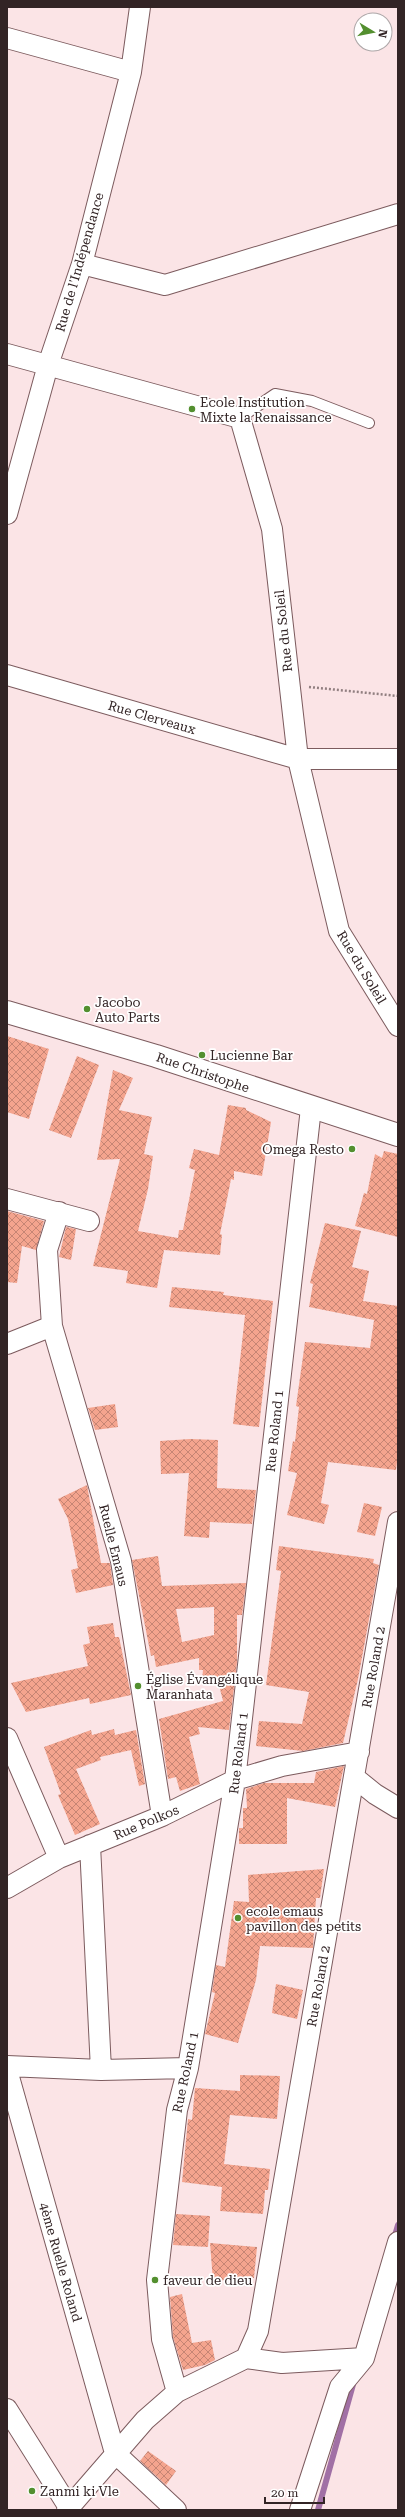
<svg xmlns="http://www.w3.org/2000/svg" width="405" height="2517" viewBox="0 0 405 2517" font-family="'Roboto Serif',serif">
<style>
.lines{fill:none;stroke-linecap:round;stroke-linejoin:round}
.stream{stroke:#a170a5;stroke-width:6}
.building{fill:url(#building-cross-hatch);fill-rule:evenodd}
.service-casing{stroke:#7c5b5e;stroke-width:12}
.minor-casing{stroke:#7c5b5e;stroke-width:22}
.tertiary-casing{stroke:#7c5b5e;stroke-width:24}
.path{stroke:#917f80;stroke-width:2.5;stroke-dasharray:2 2;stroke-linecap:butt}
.service{stroke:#fff;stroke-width:10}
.minor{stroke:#fff;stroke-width:20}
.tertiary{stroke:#fff;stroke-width:22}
.poi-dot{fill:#538f2f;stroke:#fff;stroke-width:1.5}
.labels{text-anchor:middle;stroke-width:3.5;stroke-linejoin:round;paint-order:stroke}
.street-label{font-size:13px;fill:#322425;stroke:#fff}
.poi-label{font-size:13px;fill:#322425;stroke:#fff;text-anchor:start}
</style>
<defs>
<pattern id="building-cross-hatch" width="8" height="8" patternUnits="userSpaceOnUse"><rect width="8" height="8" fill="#f4a48e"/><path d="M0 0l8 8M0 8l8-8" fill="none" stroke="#c68574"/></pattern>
</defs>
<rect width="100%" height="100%" fill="#fbe4e6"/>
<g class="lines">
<!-- stream -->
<path class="stream" d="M 394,2239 L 398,2225
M 318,2510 L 354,2381"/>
</g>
<!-- building -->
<path class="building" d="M 7,1036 L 49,1049 L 29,1119 L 7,1112 Z
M 77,1056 L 99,1065 L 71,1138 L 49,1130 Z
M 113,1070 L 133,1078 L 119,1110 L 152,1117 L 144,1154 L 153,1156 L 148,1189 L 138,1231 L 178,1238 L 179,1230 L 183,1230 L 195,1170 L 189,1168 L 194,1149 L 219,1155 L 228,1105 L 246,1108 L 246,1110 L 271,1122 L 262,1176 L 234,1171 L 234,1180 L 231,1179 L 220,1234 L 222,1235 L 220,1255 L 164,1250 L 157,1288 L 126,1283 L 128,1271 L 93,1266 L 120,1159 L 97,1160 Z
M 384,1151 L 398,1154 L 398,1237 L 355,1226 L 364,1193 L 367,1194 L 375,1154 L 382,1158 Z
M 7,1211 L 44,1221 L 36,1250 L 22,1246 L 17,1283 L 7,1282 Z
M 325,1223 L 361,1231 L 352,1267 L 369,1271 L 363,1301 L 398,1306 L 398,1454 L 396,1470 L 328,1462 L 321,1503 L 329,1505 L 324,1524 L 287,1515 L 297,1473 L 288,1471 L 293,1441 L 295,1442 L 299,1407 L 296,1406 L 305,1342 L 370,1348 L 374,1320 L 309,1307 L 313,1284 L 310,1283 Z
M 66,1227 L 76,1229 L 71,1260 L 59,1257 Z
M 172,1287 L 224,1292 L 223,1295 L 273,1301 L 259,1427 L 233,1424 L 245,1315 L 169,1307 Z
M 115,1404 L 118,1427 L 95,1430 L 88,1408 Z
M 190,1439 L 218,1440 L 217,1488 L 256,1490 L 252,1524 L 210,1522 L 209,1538 L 184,1536 L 189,1473 L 161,1474 L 160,1441 Z
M 87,1485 L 101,1563 L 110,1563 L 113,1585 L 76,1593 L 71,1570 L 78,1568 L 68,1519 L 58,1499 Z
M 364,1503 L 382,1507 L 375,1536 L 357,1532 Z
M 279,1546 L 374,1559 L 373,1563 L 379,1565 L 358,1679 L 343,1743 L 303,1751 L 256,1746 L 259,1721 L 302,1724 L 309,1692 L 266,1685 L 281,1571 L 276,1570 Z
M 158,1556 L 162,1586 L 246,1583 L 242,1615 L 237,1615 L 237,1662 L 229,1730 L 198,1727 L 200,1734 L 189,1737 L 200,1784 L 180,1791 L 176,1777 L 168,1779 L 159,1719 L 223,1701 L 217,1677 L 202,1680 L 203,1670 L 199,1670 L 199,1658 L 156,1667 L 154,1655 L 151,1656 L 132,1560 ZM 214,1607 L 214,1635 L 182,1642 L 176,1609 Z
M 113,1623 L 115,1637 L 119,1637 L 131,1695 L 90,1704 L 89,1698 L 26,1712 L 11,1683 L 88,1666 L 83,1645 L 90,1643 L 87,1627 Z
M 114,1729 L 115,1735 L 136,1730 L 145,1784 L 139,1786 L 131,1750 L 100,1757 L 101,1760 L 76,1769 L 100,1824 L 75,1835 L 58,1795 L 61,1794 L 44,1747 L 91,1730 L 92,1735 Z
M 344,1766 L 335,1807 L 287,1798 L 287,1844 L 239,1844 L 239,1828 L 243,1828 L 243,1808 L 247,1808 L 246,1789 L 264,1783 L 314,1783 L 316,1772 Z
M 324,1869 L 320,1898 L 316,1898 L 313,1948 L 260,1946 L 256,1980 L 238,2043 L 205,2034 L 215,1993 L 212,1992 L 216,1965 L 225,1967 L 234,1901 L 249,1902 L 248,1875 Z
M 276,1984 L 303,1990 L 297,2019 L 272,2013 Z
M 240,2075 L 280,2076 L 277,2119 L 230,2115 L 224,2164 L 270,2169 L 268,2190 L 265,2190 L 263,2214 L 220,2211 L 222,2187 L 182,2182 L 188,2119 L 192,2120 L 195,2088 L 240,2091 Z
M 176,2214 L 210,2216 L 208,2247 L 173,2245 Z
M 210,2243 L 257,2247 L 254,2278 L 228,2276 L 228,2280 L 213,2281 Z
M 182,2294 L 192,2343 L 211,2340 L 215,2360 L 205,2365 L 183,2370 L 173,2337 L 170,2297 Z
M 148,2451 L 176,2471 L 166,2485 L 140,2461 Z"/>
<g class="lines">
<!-- service casing -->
<g class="service-casing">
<path id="service" d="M 240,418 L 275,394 L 312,401 L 369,423"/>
</g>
<!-- minor casing -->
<g class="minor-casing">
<path id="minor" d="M 7,38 L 131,72
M 82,264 L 165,285 L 398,214
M 7,354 L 240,418 L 272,529 L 298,759 L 339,931 L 398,1026
M 7,514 L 48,365 L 82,264 L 131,72 L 140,7
M 7,675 L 298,759 L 398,759
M 7,1199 L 89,1221
M 52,1326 L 47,1250 L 59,1212
M 7,1344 L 52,1326 L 121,1561 L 162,1816
M 7,1738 L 59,1858 L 162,1816 L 235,1780 L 282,1766 L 359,1752
M 354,1777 L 375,1794 L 398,1808
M 90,1845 L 101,2070
M 7,1888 L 59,1858
M 7,2066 L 101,2070 L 188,2068
M 7,2070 L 115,2453 L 176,2510
M 246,2358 L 282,2363 L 364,2358
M 177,2392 L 162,2339 L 157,2280 L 177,2110 L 188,2068 L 235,1780 L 311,1108
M 7,2409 L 68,2506
M 67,2510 L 145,2420 L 177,2392 L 246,2358 L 258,2331 L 398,1522
M 300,2510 L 340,2387 L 364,2358 L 398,2242"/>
</g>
<!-- tertiary casing -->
<g class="tertiary-casing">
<path id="tertiary" d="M 7,1012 L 156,1056 L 398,1135"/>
</g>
<!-- path -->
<path class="path" d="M 309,687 L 398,696"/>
<!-- service -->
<use href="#service" class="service"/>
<!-- minor -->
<use href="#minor" class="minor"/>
<!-- tertiary -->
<use href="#tertiary" class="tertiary"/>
</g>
<!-- markers -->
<g class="poi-dot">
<circle cx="192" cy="409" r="4"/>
<circle cx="87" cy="1009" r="4"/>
<circle cx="202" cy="1055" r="4"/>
<circle cx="352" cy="1149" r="4"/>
<circle cx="138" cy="1686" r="4"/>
<circle cx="238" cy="1918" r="4"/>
<circle cx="155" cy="2280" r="4"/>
<circle cx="32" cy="2491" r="4"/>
</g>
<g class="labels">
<!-- street labels -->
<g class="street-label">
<text transform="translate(79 262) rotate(-74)" y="5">Rue de l'Indépendance</text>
<text transform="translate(283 631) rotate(-96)" y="5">Rue du Soleil</text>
<text transform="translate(152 717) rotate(16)" y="5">Rue Clerveaux</text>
<text transform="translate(362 967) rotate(59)" y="5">Rue du Soleil</text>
<text transform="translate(203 1072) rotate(19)" y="5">Rue Christophe</text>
<text transform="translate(274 1431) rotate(-84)" y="5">Rue Roland 1</text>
<text transform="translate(114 1545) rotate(76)" y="5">Ruelle Emaus</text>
<text transform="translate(373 1667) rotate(-80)" y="5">Rue Roland 2</text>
<text transform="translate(238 1753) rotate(-83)" y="5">Rue Roland 1</text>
<text transform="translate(146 1822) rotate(-23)" y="5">Rue Polkos</text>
<text transform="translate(318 1986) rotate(-80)" y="5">Rue Roland 2</text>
<text transform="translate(185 2072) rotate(-78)" y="5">Rue Roland 1</text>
<text transform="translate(61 2262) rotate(74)" y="5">4ème Ruelle Roland</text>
</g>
<!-- poi labels -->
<g class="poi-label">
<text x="200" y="407">Ecole Institution<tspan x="200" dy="15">Mixte la Renaissance</tspan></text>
<text x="95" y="1007">Jacobo<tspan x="95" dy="15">Auto Parts</tspan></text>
<text x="210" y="1060">Lucienne Bar</text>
<text x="344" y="1154" text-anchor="end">Omega Resto</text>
<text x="146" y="1684">Église Évangélique<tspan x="146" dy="15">Maranhata</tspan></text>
<text x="246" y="1916">ecole emaus<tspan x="246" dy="15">pavillon des petits</tspan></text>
<text x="163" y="2285">faveur de dieu</text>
<text x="40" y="2496">Zanmi ki Vle</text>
</g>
</g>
<!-- border -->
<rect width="405" height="2517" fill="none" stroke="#322425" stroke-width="16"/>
<!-- north arrow -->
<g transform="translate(373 32) rotate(100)"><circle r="19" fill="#ffffff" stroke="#ada7a8"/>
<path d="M0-3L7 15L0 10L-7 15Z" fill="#538f2f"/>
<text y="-6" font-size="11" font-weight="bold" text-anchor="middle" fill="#322425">N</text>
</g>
<!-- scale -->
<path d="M265 2497v6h59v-6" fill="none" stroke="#322425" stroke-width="2"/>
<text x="271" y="2497" font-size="12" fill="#322425" stroke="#ffffff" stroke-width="3" paint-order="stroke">20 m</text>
</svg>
